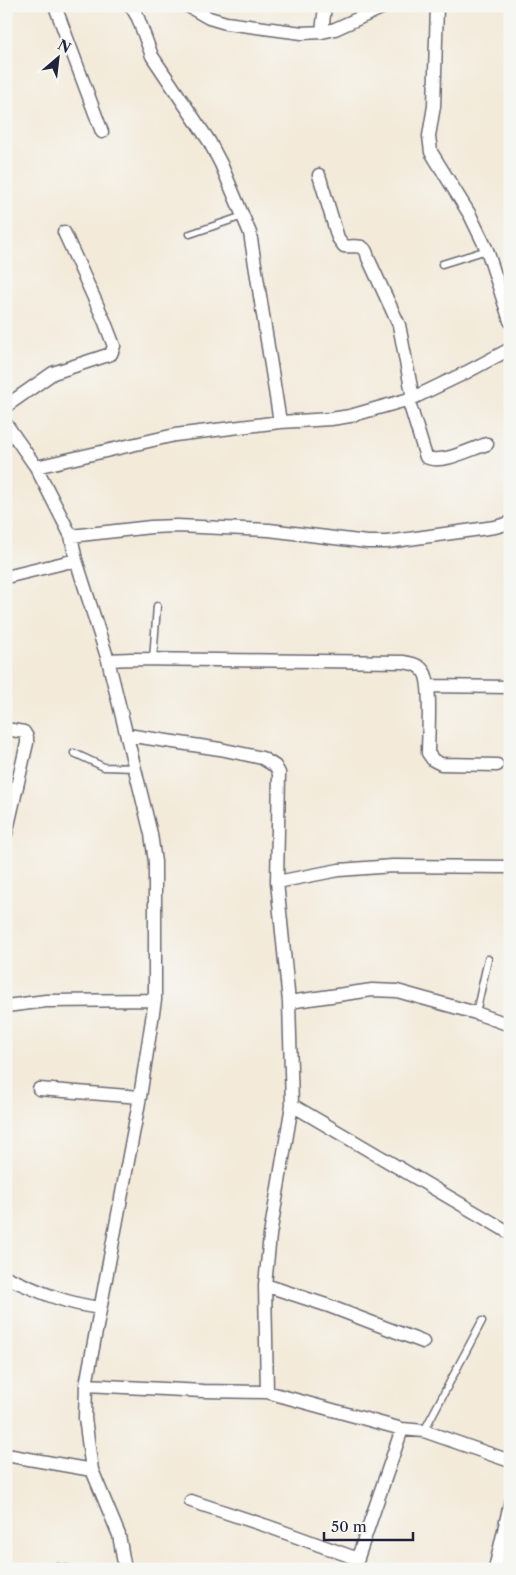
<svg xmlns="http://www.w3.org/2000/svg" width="516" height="1575" viewBox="0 0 516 1575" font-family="'Libre Caslon Text',serif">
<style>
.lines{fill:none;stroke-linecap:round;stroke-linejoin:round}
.service-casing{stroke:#6b6872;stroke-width:9}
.minor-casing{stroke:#6b6872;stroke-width:15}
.service{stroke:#fff;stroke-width:6}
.minor{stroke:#fff;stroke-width:12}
</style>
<rect width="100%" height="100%" fill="#f6f6f2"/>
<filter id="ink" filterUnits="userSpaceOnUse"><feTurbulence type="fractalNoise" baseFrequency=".02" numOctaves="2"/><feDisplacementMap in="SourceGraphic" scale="10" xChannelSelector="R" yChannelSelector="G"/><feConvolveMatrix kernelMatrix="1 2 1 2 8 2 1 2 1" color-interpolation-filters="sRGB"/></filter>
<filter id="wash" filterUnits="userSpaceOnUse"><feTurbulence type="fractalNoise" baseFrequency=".0096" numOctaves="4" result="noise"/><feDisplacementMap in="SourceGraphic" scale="20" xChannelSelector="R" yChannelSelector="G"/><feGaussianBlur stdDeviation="1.12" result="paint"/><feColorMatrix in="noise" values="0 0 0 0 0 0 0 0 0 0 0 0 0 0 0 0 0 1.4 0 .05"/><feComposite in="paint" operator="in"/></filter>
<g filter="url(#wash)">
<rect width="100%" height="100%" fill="#f3ead9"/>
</g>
<g filter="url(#ink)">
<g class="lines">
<!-- service casing -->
<g class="service-casing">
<path id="service" d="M 190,234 L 243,216
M 442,264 L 487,250
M 153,659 L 157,606
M 74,753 L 104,767 L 135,768
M 476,1013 L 488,959
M 424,1431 L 482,1321
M 56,1567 L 70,1569"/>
</g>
<!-- minor casing -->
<g class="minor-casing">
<path id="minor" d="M 55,6 L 102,132
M 131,6 L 138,18 L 152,56 L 209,141 L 221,164 L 250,233 L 280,422
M 188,6 L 209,18 L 226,23 L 302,33 L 322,32 L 335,29 L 386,6
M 437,6 L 434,106 L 429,136 L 431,152 L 470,215 L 487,250 L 510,321
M 322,32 L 325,6
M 319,175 L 338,238 L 344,246 C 356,248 365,241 368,258 L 399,325 L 413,398
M 408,399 L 426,457 C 441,465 471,449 487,444
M 6,406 L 53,373 L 111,354 L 114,346 L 104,320 L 64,232
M 6,424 L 36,467 L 71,536 L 76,560 L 108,660 L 151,834 L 155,862 L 155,1000 L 140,1097 L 86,1385 L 85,1418 L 92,1470 L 119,1535 L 125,1569
M 36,467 L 175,435 L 280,422 L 331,419 L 350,416 L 413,398 L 467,372 L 510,349
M 71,536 L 151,527 L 177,526 L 269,530 L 367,542 L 387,542 L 495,527 L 510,523
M 6,577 L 76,560
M 108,660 L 131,659 L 404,662 C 412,664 419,664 424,672 C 432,683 428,737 428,753 L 433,760 L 441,764 L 497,765
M 428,686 L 510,687
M 6,729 L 24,732 L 27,737 L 27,743 L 6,834
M 127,735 L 220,749 L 262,758 L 275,766 L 279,773 L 277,882 L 289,1002 L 292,1105 L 270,1235 L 265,1285 L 267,1392
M 277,882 L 339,870 L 393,866 L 510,867
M 289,1002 L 372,990 L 397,991 L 476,1013 L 510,1025
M 6,1006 L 46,1001 L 155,1000
M 39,1089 L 140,1097
M 292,1105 L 510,1233
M 6,1277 C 40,1292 63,1303 100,1308
M 265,1285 L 326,1305 L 423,1342
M 86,1385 L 203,1391 L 267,1392 L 402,1429 L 424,1431 L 510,1461
M 6,1455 L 92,1470
M 191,1501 L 267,1526 L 358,1559
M 354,1569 L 402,1429
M 495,1569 L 510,1504"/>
</g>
<!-- service -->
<use href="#service" class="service"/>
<!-- minor -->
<use href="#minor" class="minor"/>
</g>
</g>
<!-- margin -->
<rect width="516" height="1575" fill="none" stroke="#f6f6f2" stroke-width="25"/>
<!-- north arrow -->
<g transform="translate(58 58) rotate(28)" stroke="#f6f6f2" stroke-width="4" paint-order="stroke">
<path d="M0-4L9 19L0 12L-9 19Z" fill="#22223b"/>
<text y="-8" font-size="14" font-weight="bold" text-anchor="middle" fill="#22223b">N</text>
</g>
<!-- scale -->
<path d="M324 1532v8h89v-8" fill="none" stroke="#22223b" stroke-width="2.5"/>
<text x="331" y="1532" font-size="15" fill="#22223b" stroke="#f6f6f2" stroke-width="4" paint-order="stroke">50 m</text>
</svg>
